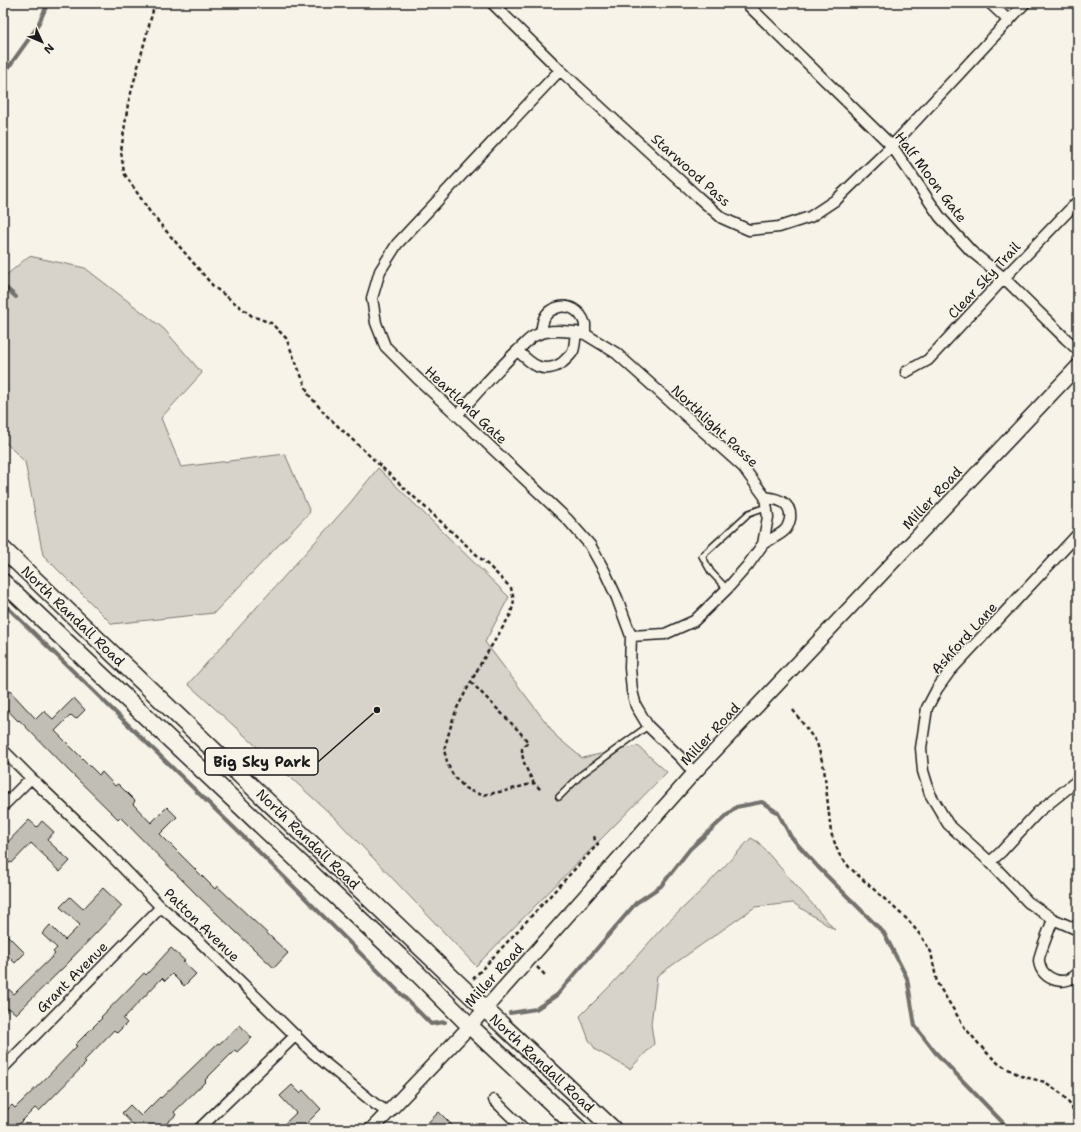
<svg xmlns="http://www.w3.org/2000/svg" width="1081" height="1132" viewBox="0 0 1081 1132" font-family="'Shantell Sans',sans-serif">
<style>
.green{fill:#d7d3cb;stroke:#7a7874}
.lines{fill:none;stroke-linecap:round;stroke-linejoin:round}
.stream{stroke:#72716c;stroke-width:4}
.building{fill:#c0beb5;stroke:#1c1c1c}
.service-casing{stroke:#1c1c1c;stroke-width:8}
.minor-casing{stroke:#1c1c1c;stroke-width:13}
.tertiary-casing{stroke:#1c1c1c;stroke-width:16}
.primary-casing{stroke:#1c1c1c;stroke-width:19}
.path{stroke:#1c1c1c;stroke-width:2.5;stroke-dasharray:4 3;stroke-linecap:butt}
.service{stroke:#f7f3e8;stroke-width:5}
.minor{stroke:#f7f3e8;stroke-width:10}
.tertiary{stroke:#f7f3e8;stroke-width:13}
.primary{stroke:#f7f3e8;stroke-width:16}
.labels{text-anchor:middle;stroke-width:3;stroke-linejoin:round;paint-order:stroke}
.street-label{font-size:14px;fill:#1c1c1c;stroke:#f7f3e8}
.leader{fill:none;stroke:#1c1c1c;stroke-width:1.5}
.callout-dot{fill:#1c1c1c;stroke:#f7f3e8;stroke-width:1.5}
.callout{fill:#f7f3e8;stroke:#1c1c1c;stroke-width:1.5}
.callout-label{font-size:15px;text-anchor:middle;font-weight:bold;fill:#1c1c1c}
</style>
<rect width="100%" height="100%" fill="#f7f3e8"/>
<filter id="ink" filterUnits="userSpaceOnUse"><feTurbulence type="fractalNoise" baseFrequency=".025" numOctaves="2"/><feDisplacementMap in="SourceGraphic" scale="8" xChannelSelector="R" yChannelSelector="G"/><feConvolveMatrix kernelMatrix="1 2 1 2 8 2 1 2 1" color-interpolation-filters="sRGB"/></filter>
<g filter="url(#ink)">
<!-- green -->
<path class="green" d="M 29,256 L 85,268 L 164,329 L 202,373 L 161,418 L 181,467 L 285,454 L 310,512 L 214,613 L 112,624 L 43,555 L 25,462 L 3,440 L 3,278 Z
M 378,468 L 509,597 L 485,642 L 557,737 L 582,758 L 638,746 L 667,772 L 476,966 L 335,818 L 188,684 L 350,503 Z
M 751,838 L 758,842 L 835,930 L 793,903 L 755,907 L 657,976 L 651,1024 L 654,1044 L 630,1069 L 596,1050 L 589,1040 L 580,1016 L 612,984 L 662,928 L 704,888 Z"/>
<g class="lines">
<!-- stream -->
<path class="stream" d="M 3,75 L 36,29 L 48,3
M 3,285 L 16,297
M 3,603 L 259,852 L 431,1024 L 445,1022
M 510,1013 L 536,1009 L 557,995 L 636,903 L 661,886 L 690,849 L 736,807 L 762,802 L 778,813 L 791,837 L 818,867 L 884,933 L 907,978 L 915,1026 L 935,1052 L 1009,1129"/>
</g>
<!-- building -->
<path class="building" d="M 10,691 L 36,719 L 44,711 L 53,719 L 74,698 L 85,710 L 76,719 L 71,715 L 55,731 L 99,775 L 102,772 L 115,786 L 118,784 L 135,801 L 133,804 L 151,823 L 167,807 L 177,817 L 160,834 L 215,889 L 217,886 L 288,953 L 274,968 L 196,894 L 120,817 L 118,819 L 69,771 L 19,720 L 18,721 L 3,705 L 3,697 Z
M 29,820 L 37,827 L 42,821 L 54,832 L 47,840 L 70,861 L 60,872 L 47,860 L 48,859 L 31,843 L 12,863 L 10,862 L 3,870 L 3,847 Z
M 103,888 L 122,906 L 71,959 L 72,959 L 16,1014 L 9,1008 L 3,1015 L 3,984 L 14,994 L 55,954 L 53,952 L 57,948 L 42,934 L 50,925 L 65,940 L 80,925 L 60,907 L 70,897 L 83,909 Z
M 3,931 L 25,953 L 15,963 L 3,951 Z
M 171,948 L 185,961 L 183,962 L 196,974 L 184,986 L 172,974 L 165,981 L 162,978 L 123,1019 L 127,1023 L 117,1033 L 114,1030 L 84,1061 L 86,1063 L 39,1111 L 35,1108 L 14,1129 L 3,1129 L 3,1114 L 12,1105 L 15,1108 L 46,1078 L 77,1046 L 75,1045 L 102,1018 L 101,1017 L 144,973 L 146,975 Z
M 240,1025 L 252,1038 L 237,1052 L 235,1050 L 205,1080 L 206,1081 L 174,1112 L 176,1115 L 160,1129 L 137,1129 L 122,1113 L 130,1105 L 141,1116 L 160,1097 L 161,1098 L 218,1043 L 219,1044 Z
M 292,1085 L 300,1093 L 303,1090 L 321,1109 L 301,1129 L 279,1129 L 296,1113 L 280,1096 Z
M 439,1112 L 456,1129 L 421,1129 Z"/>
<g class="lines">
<!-- service casing -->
<g class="service-casing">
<path id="service" d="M 727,589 L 711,572 L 702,556 L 749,513 L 766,507
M 559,797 L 582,774 L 648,726"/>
</g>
<!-- minor casing -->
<g class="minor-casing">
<path id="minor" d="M 492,3 L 560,70 L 698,197 L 722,218 L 749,230 L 779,227 L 810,217 L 837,199 L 892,146 L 1025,3
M 746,3 L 892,146 L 940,217 L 971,251 L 1004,278 L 1066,339 L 1078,350
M 990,3 L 1009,21
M 560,70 L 397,244 L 380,271 L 372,298 L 376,323 L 385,346 L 417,378 L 457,415 L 568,520 L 590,545 L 605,572 L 617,598 L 631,636 L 630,668 L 632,691 L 636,706 L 648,726 L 681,758 L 694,773
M 541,333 C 542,328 542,320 546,315 C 548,312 553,309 556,308 C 569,303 581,311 585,324 C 585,327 585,331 585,334 L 616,353 L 743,467 L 765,497 L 768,517 L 763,544 L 748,565 L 727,589 L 694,621 L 665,634 L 631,636
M 518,351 C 531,364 543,375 562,363 C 565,360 571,355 573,351 C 575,346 575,338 576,332
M 906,372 L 928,360 L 1004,278 L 1078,201
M 457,415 C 477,393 496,371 518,350 C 523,346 528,339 534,336 C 549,328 570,331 585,334
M 1078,534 L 950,671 L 937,689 L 927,708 L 921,748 L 923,771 L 930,794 L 948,824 L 990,862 L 1028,902 L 1053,919 L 1078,930
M 763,544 C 770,539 779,536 785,530 C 788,527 789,523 790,519 C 792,502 778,499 765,497
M 3,750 L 31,778 L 100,844 L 161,907 L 188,930 L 313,1053 L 375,1104 L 388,1112
M 3,806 L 31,778
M 990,862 L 1001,852 L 1038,812 L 1078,780
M 1053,919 C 1051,926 1038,956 1039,961 C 1041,982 1070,988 1078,971
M 3,1068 L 161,907
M 494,1100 L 524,1129
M 199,1129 L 296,1035"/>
</g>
<!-- tertiary casing -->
<g class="tertiary-casing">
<path id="tertiary" d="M 372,1129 L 470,1026 L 694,773 L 1078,366"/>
</g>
<!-- primary casing -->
<g class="primary-casing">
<path id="primary" d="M 3,549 L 485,1009 L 613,1129
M 3,582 L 414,970 L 470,1026 L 579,1129"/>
</g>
<!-- path -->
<path class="path" d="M 155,3 L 128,104 L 121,151 L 124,173 L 150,212 L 214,287 L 252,316 L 271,323 L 286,338 L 309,395 L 325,414 L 388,473 L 490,567 L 511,588 L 514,600 L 511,614 L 481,663 L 457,708 L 452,722 L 444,750 L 448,765 L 453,775 L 465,788 L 475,793 L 483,795 L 505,791 L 534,783 L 542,791
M 471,682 L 518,730 L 528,742 L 522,749 C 522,763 528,772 534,783
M 793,710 L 817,743 L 824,768 L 831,833 L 839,854 L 849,867 L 909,921 L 921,936 L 931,952 L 937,983 L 965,1028 L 985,1051 L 999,1064 L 1021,1076 L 1045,1082 L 1062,1094 L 1072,1107 L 1077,1129
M 537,967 L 546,976
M 473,979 L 598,844 L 595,841 L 594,835"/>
<!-- service -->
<use href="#service" class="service"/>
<!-- minor -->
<use href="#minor" class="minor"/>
<!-- tertiary -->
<use href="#tertiary" class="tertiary"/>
<!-- primary -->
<use href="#primary" class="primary"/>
</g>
</g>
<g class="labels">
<!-- street labels -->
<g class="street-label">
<text transform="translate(691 170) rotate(42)" y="5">Starwood Pass</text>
<text transform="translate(931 177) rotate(53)" y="5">Half Moon Gate</text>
<text transform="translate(984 280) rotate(-47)" y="5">Clear Sky Trail</text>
<text transform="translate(466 405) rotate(43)" y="5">Heartland Gate</text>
<text transform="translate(715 426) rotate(43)" y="5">Northlight Passe</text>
<text transform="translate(932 498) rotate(-47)" y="5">Miller Road</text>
<text transform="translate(73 616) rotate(44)" y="5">North Randall Road</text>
<text transform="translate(964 638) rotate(-48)" y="5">Ashford Lane</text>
<text transform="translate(710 734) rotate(-47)" y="5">Miller Road</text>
<text transform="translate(308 839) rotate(44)" y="5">North Randall Road</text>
<text transform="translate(202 925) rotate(44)" y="5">Patton Avenue</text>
<text transform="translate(494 975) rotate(-48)" y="5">Miller Road</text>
<text transform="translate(72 977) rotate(-45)" y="5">Grant Avenue</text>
<text transform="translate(542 1063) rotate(43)" y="5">North Randall Road</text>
</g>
</g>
<!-- callouts -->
<path class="leader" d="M377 710L318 762"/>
<circle class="callout-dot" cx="377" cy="710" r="4"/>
<rect class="callout" x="205" y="748" width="113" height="27" rx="4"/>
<g class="callout-label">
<text x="262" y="767">Big Sky Park</text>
</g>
<!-- margin -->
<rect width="1081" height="1132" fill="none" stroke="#f7f3e8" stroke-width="16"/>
<rect x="8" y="8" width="1065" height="1116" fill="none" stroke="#1c1c1c" stroke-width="1.5" filter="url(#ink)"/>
<!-- north arrow -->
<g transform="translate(42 42) rotate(134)" stroke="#f7f3e8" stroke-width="3" paint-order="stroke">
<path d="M0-3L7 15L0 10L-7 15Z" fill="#1c1c1c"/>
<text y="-6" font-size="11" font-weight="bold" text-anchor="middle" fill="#1c1c1c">N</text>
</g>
</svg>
